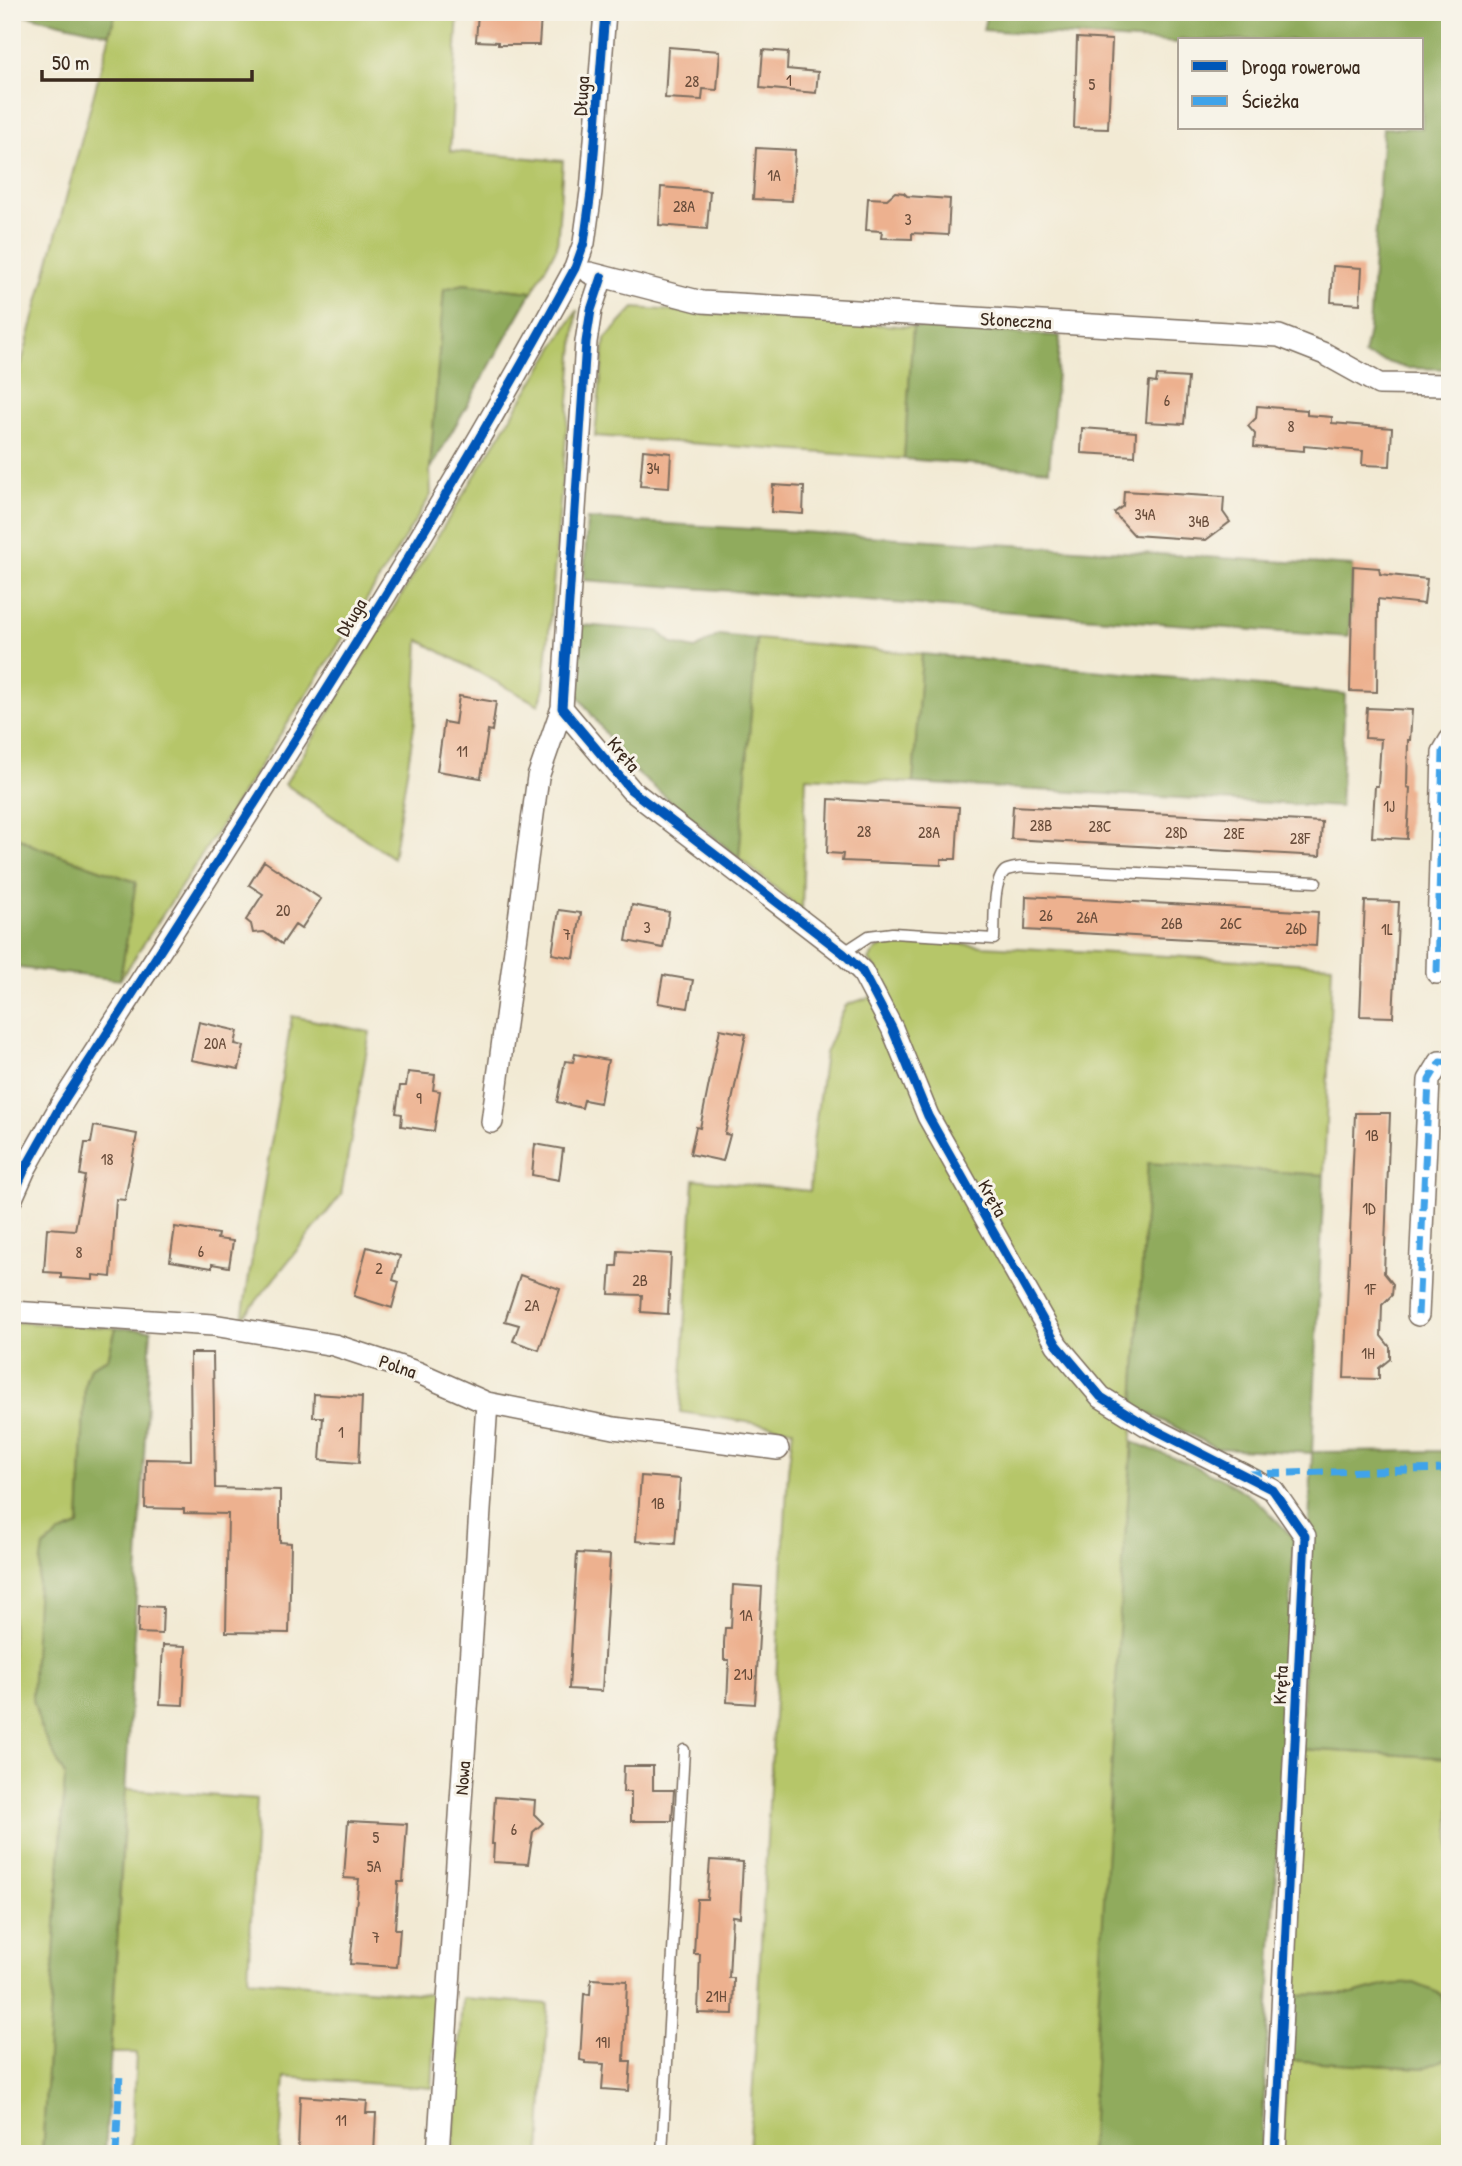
<svg xmlns="http://www.w3.org/2000/svg" width="1462" height="2166" viewBox="0 0 1462 2166" font-family="'Patrick Hand',sans-serif">
<style>
.green{fill:#b6c669;stroke:#787844;stroke-width:2}
.forest{fill:#90ab5d;stroke:#666a3e;stroke-width:2}
.building{fill:#edb18f}
.lines{fill:none;stroke-linecap:round;stroke-linejoin:round}
.service-casing{stroke:#7b6d5e;stroke-width:13}
.minor-casing{stroke:#7b6d5e;stroke-width:24}
.service{stroke:#fff;stroke-width:10}
.minor{stroke:#fff;stroke-width:21}
.quiet{stroke:#3fa3ea;stroke-width:7;stroke-dasharray:14 7;stroke-linecap:butt}
.cycleway-casing{stroke:#f7f3e8;stroke-width:13}
.cycleway{stroke:#0057b8;stroke-width:9}
.labels{text-anchor:middle;stroke-width:6;stroke-linejoin:round;paint-order:stroke}
.number-label{font-size:16px;fill:#684c3a}
.street-label{font-size:19px;fill:#3b2a1e;stroke:#f7f3e8}
</style>
<rect width="100%" height="100%" fill="#f7f3e8"/>
<filter id="ink" filterUnits="userSpaceOnUse"><feTurbulence type="fractalNoise" baseFrequency=".0143" numOctaves="2"/><feDisplacementMap in="SourceGraphic" scale="14" xChannelSelector="R" yChannelSelector="G"/><feConvolveMatrix kernelMatrix="1 2 1 2 8 2 1 2 1" color-interpolation-filters="sRGB"/></filter>
<filter id="wash" filterUnits="userSpaceOnUse"><feTurbulence type="fractalNoise" baseFrequency=".00686" numOctaves="4" result="noise"/><feDisplacementMap in="SourceGraphic" scale="28" xChannelSelector="R" yChannelSelector="G"/><feGaussianBlur stdDeviation="1.57" result="paint"/><feColorMatrix in="noise" values="0 0 0 0 0 0 0 0 0 0 0 0 0 0 0 0 0 1.4 0 .05"/><feComposite in="paint" operator="in"/></filter>
<g filter="url(#wash)">
<rect width="100%" height="100%" fill="#f2ead4"/>
<!-- green -->
<path class="green" d="M 116,12 L 458,12 L 450,151 L 563,161 L 557,247 L 532,292 L 464,284 L 444,289 L 430,470 L 431,495 L 333,654 L 120,980 L 136,882 L 34,846 L 12,834 L 12,399 Z
M 634,308 L 913,327 L 904,459 L 595,436 L 605,339 Z
M 577,310 L 544,688 L 539,705 L 419,640 L 415,721 L 393,858 L 285,784 Z
M 757,639 L 922,654 L 913,783 L 806,777 L 802,910 L 739,858 Z
M 901,938 L 983,946 L 1332,965 L 1324,1175 L 1148,1164 L 1090,2154 L 749,2154 L 788,1471 L 793,1429 L 680,1412 L 694,1179 L 810,1191 L 813,1142 L 825,1053 L 846,1005 L 891,990 L 869,960 L 876,949 Z
M 292,1016 L 370,1032 L 341,1195 L 242,1319 Z
M 12,1322 L 116,1328 L 108,1358 L 90,1367 L 85,1383 L 79,1526 L 61,1533 L 56,1756 L 65,1776 L 42,2154 L 12,2154 Z
M 1300,1749 L 1450,1758 L 1450,2154 L 1282,2154 L 1286,2060 L 1424,2068 L 1449,2057 L 1387,1985 L 1353,1994 L 1289,1995 Z
M 126,1789 L 257,1799 L 248,1979 L 437,1995 L 432,2088 L 285,2077 L 279,2154 L 131,2154 L 136,2053 L 111,2053 Z
M 462,1998 L 548,2004 L 540,2154 L 453,2154 Z"/>
<!-- forest -->
<path class="forest" d="M 13,12 L 116,12 L 109,34 Z
M 987,12 L 1450,12 L 1450,369 L 1406,368 L 1364,355 L 1369,330 L 1383,128 L 1422,128 L 1422,40 L 1180,40 L 1180,43 L 983,30 Z
M 464,284 L 532,292 L 430,470 L 444,289 Z
M 913,327 L 1060,336 L 1049,470 L 904,459 Z
M 587,519 L 1353,566 L 1349,637 L 584,580 Z
M 581,625 L 658,631 L 673,644 L 695,649 L 719,635 L 757,639 L 739,858 L 631,768 L 578,696 Z
M 922,654 L 1345,694 L 1340,807 L 913,783 Z
M 12,834 L 34,846 L 136,882 L 120,980 L 12,967 Z
M 1148,1163 L 1324,1175 L 1312,1452 L 1450,1451 L 1450,1758 L 1300,1749 L 1312,1453 L 1216,1448 L 1134,1406 Z
M 116,1328 L 151,1330 L 105,2154 L 42,2154 L 65,1776 L 41,1729 L 32,1696 L 38,1579 L 43,1547 L 61,1533 L 79,1526 L 85,1383 L 90,1367 L 108,1358 Z
M 1133,1442 C 1176,1459 1229,1476 1264,1507 C 1274,1517 1284,1528 1294,1539 L 1261,2154 L 1090,2154 L 1122,1575 Z
M 1414,1983 L 1441,1994 L 1449,2020 L 1449,2057 L 1424,2068 L 1286,2060 L 1289,1995 L 1353,1994 L 1387,1985 Z"/>
<g id="blocks">
<!-- building -->
<path class="building" d="M 478,12 L 526,12 L 526,14 L 541,16 L 539,45 L 498,45 L 498,42 L 476,41 Z
M 1077,38 L 1112,40 L 1108,129 L 1074,128 Z
M 668,47 L 720,51 L 717,90 L 703,89 L 702,100 L 665,98 Z
M 763,50 L 788,52 L 787,69 L 818,72 L 816,93 L 760,88 Z
M 756,148 L 795,150 L 792,201 L 753,199 Z
M 661,187 L 710,191 L 707,229 L 659,225 Z
M 895,192 L 904,193 L 907,196 L 950,199 L 948,235 L 912,233 L 912,239 L 881,238 L 882,231 L 866,230 L 868,198 L 887,199 Z
M 1333,266 L 1362,268 L 1360,304 L 1331,302 Z
M 1157,376 L 1188,378 L 1184,424 L 1146,422 L 1149,382 L 1156,383 Z
M 1257,406 L 1307,410 L 1307,415 L 1332,417 L 1332,423 L 1392,428 L 1390,466 L 1362,465 L 1363,451 L 1304,446 L 1304,451 L 1254,447 L 1255,434 L 1248,426 L 1256,418 Z
M 1082,428 L 1136,432 L 1135,456 L 1081,453 Z
M 643,450 L 671,453 L 669,488 L 640,486 Z
M 773,485 L 804,487 L 803,514 L 771,512 Z
M 1124,491 L 1224,497 L 1223,512 L 1230,522 L 1206,540 L 1134,535 L 1114,513 L 1123,506 Z
M 1353,566 L 1379,568 L 1380,574 L 1427,579 L 1424,604 L 1378,599 L 1377,692 L 1350,691 Z
M 459,696 L 496,702 L 492,731 L 488,730 L 481,778 L 437,771 L 444,722 L 455,724 Z
M 1367,708 L 1412,710 L 1410,740 L 1408,740 L 1407,787 L 1410,788 L 1407,839 L 1372,837 L 1375,786 L 1378,786 L 1381,739 L 1365,738 Z
M 829,799 L 959,807 L 956,859 L 941,859 L 941,865 L 842,861 L 843,854 L 827,853 Z
M 1013,806 L 1322,822 L 1320,856 L 1011,839 Z
M 264,861 L 321,899 L 301,929 L 295,925 L 282,944 L 264,932 L 253,933 L 251,924 L 246,920 L 263,894 L 249,885 Z
M 1026,896 L 1318,912 L 1316,946 L 1025,930 Z
M 1365,901 L 1399,902 L 1393,1017 L 1360,1016 Z
M 632,905 L 669,912 L 663,948 L 626,941 Z
M 559,910 L 581,913 L 574,958 L 552,954 Z
M 663,975 L 693,980 L 688,1008 L 658,1003 Z
M 199,1022 L 238,1031 L 235,1044 L 244,1046 L 239,1069 L 191,1060 Z
M 720,1029 L 746,1034 L 725,1134 L 730,1135 L 723,1161 L 690,1154 L 696,1127 L 700,1128 Z
M 575,1054 L 608,1060 L 600,1103 L 584,1100 L 582,1108 L 557,1102 L 565,1061 L 573,1062 Z
M 408,1072 L 435,1075 L 433,1090 L 440,1091 L 434,1131 L 401,1126 L 402,1114 L 396,1113 L 400,1086 L 406,1086 Z
M 1355,1113 L 1390,1113 L 1384,1273 L 1393,1284 L 1392,1295 L 1382,1305 L 1381,1336 L 1390,1347 L 1390,1359 L 1379,1368 L 1379,1379 L 1344,1378 Z
M 94,1126 L 137,1134 L 125,1200 L 116,1199 L 111,1277 L 93,1275 L 93,1280 L 61,1278 L 61,1273 L 44,1272 L 47,1228 L 75,1230 L 85,1176 L 80,1175 L 85,1143 L 91,1143 Z
M 535,1144 L 563,1149 L 559,1180 L 532,1175 Z
M 175,1227 L 218,1234 L 217,1239 L 233,1241 L 229,1267 L 212,1264 L 212,1268 L 170,1261 Z
M 367,1247 L 400,1256 L 393,1280 L 399,1282 L 392,1308 L 354,1296 Z
M 618,1251 L 671,1254 L 668,1314 L 641,1312 L 642,1295 L 609,1294 L 611,1266 L 617,1266 Z
M 520,1275 L 560,1289 L 539,1350 L 513,1341 L 519,1325 L 505,1321 Z
M 190,1353 L 213,1353 L 215,1488 L 280,1490 L 280,1542 L 291,1543 L 289,1633 L 226,1632 L 228,1514 L 184,1513 L 184,1509 L 145,1508 L 146,1459 L 191,1460 Z
M 314,1394 L 362,1397 L 359,1463 L 320,1460 L 323,1417 L 313,1417 Z
M 641,1476 L 680,1479 L 675,1544 L 636,1541 Z
M 577,1553 L 610,1555 L 602,1691 L 569,1689 Z
M 733,1585 L 762,1587 L 755,1704 L 727,1702 L 729,1660 L 724,1660 L 724,1643 L 725,1628 L 731,1628 Z
M 139,1606 L 163,1607 L 162,1634 L 138,1633 Z
M 163,1645 L 186,1646 L 183,1705 L 160,1704 Z
M 624,1766 L 653,1766 L 653,1790 L 674,1790 L 672,1821 L 631,1821 L 631,1792 L 623,1792 Z
M 495,1797 L 535,1800 L 534,1814 L 543,1823 L 533,1832 L 528,1864 L 493,1862 L 494,1844 L 492,1844 Z
M 348,1821 L 407,1824 L 403,1882 L 398,1882 L 395,1929 L 400,1929 L 397,1967 L 350,1964 L 359,1879 L 344,1878 Z
M 710,1860 L 743,1862 L 740,1917 L 732,1916 L 729,1978 L 734,1978 L 733,2014 L 698,2013 L 700,1954 L 694,1954 L 697,1899 L 707,1899 Z
M 591,1979 L 627,1981 L 624,2061 L 631,2061 L 629,2091 L 602,2089 L 604,2064 L 585,2063 L 585,2061 L 580,2060 L 584,1994 L 590,1995 Z
M 300,2096 L 367,2101 L 366,2113 L 376,2113 L 374,2154 L 298,2151 Z"/>
</g>
</g>
<g filter="url(#ink)">
<use href="#blocks" fill-opacity="0" stroke="#7b6d5e" stroke-width="2"/>
<g class="lines">
<!-- service casing -->
<g class="service-casing">
<path id="service" d="M 843,953 L 869,936 L 892,933 L 994,939 C 995,923 992,882 1005,871 C 1010,868 1017,868 1022,867 L 1316,882
M 662,2154 L 684,1750"/>
</g>
<!-- minor casing -->
<g class="minor-casing">
<path id="minor" d="M 590,273 L 702,302 L 1279,336 L 1325,354 L 1379,384 L 1450,385
M 602,277 L 591,310 L 586,342 L 562,708 L 631,790 L 843,953 L 862,971 L 892,1028 L 928,1116 L 1057,1345 L 1101,1397 L 1146,1425 L 1273,1490 L 1305,1536 L 1275,2154
M 1437,973 L 1443,752 L 1450,740
M 492,1122 L 538,777 L 562,708
M 12,1198 L 25,1169 L 61,1105 C 238,829 419,556 575,268 L 584,243 L 591,192 L 605,12
M 12,1312 L 213,1325 L 334,1345 L 419,1373 L 487,1403 L 614,1428 L 778,1449
M 1418,1315 L 1429,1080 L 1440,1062 L 1450,1063
M 438,2154 L 487,1403"/>
</g>
<!-- service -->
<use href="#service" class="service"/>
<!-- minor -->
<use href="#minor" class="minor"/>
<!-- quiet -->
<path class="quiet" d="M 1437,973 L 1443,752 L 1450,740
M 1418,1315 L 1429,1080 L 1440,1062 L 1450,1063
M 1247,1474 L 1450,1469
M 116,2154 L 120,2073"/>
<!-- cycleway casing -->
<g class="cycleway-casing">
<path id="cycleway" d="M 602,277 L 591,310 L 586,342 L 562,708 L 631,790 L 843,953 L 862,971 L 892,1028 L 928,1116 L 1057,1345 L 1101,1397 L 1146,1425 L 1273,1490 L 1305,1536 L 1275,2154
M 12,1198 L 25,1169 L 61,1105 C 238,829 419,556 575,268 L 584,243 L 591,192 L 605,12"/>
</g>
<!-- cycleway -->
<use href="#cycleway" class="cycleway"/>
</g>
</g>
<g class="labels">
<!-- number labels -->
<g class="number-label">
<text x="789" y="86">1</text>
<text x="692" y="87">28</text>
<text x="1092" y="90">5</text>
<text x="774" y="181">1A</text>
<text x="684" y="212">28A</text>
<text x="908" y="225">3</text>
<text x="1167" y="406">6</text>
<text x="1291" y="432">8</text>
<text x="653" y="474">34</text>
<text x="1145" y="520">34A</text>
<text x="1199" y="527">34B</text>
<text x="462" y="757">11</text>
<text x="1389" y="812">1J</text>
<text x="1041" y="831">28B</text>
<text x="1100" y="832">28C</text>
<text x="864" y="837">28</text>
<text x="929" y="838">28A</text>
<text x="1176" y="838">28D</text>
<text x="1234" y="839">28E</text>
<text x="1300" y="844">28F</text>
<text x="283" y="916">20</text>
<text x="1046" y="921">26</text>
<text x="1087" y="923">26A</text>
<text x="1172" y="929">26B</text>
<text x="1231" y="929">26C</text>
<text x="647" y="933">3</text>
<text x="1296" y="934">26D</text>
<text x="1387" y="935">1L</text>
<text x="567" y="940">7</text>
<text x="215" y="1049">20A</text>
<text x="419" y="1104">9</text>
<text x="1372" y="1141">1B</text>
<text x="107" y="1165">18</text>
<text x="1369" y="1214">1D</text>
<text x="201" y="1257">6</text>
<text x="79" y="1258">8</text>
<text x="379" y="1274">2</text>
<text x="640" y="1286">2B</text>
<text x="1370" y="1295">1F</text>
<text x="532" y="1311">2A</text>
<text x="1368" y="1359">1H</text>
<text x="341" y="1438">1</text>
<text x="658" y="1509">1B</text>
<text x="746" y="1621">1A</text>
<text x="743" y="1680">21J</text>
<text x="514" y="1835">6</text>
<text x="376" y="1843">5</text>
<text x="374" y="1872">5A</text>
<text x="376" y="1943">7</text>
<text x="716" y="2002">21H</text>
<text x="603" y="2048">19I</text>
<text x="341" y="2126">11</text>
</g>
<!-- street labels -->
<g class="street-label">
<text transform="translate(581 96) rotate(-86)" y="7">Długa</text>
<text transform="translate(1016 320) rotate(3)" y="7">Słoneczna</text>
<text transform="translate(351 617) rotate(-59)" y="7">Długa</text>
<text transform="translate(624 754) rotate(50)" y="7">Kręta</text>
<text transform="translate(993 1198) rotate(61)" y="7">Kręta</text>
<text transform="translate(398 1366) rotate(19)" y="7">Polna</text>
<text transform="translate(1280 1685) rotate(-87)" y="7">Kręta</text>
<text transform="translate(462 1778) rotate(-86)" y="7">Nowa</text>
</g>
</g>
<!-- margin -->
<rect width="1462" height="2166" fill="none" stroke="#f7f3e8" stroke-width="42"/>
<!-- legend -->
<rect x="1178" y="38" width="245" height="91" fill="#f7f3e8" stroke="#aca397" stroke-width="2"/>
<rect x="1192" y="61" width="35" height="10" fill="#0057b8" stroke="#aca397" stroke-width="2"/>
<text x="1242" y="74" font-size="21" fill="#3b2a1e">Droga rowerowa</text>
<rect x="1192" y="96" width="35" height="10" fill="#3fa3ea" stroke="#aca397" stroke-width="2"/>
<text x="1242" y="108" font-size="21" fill="#3b2a1e">Ścieżka</text>
<!-- scale -->
<path d="M42 70v10h210v-10" fill="none" stroke="#3b2a1e" stroke-width="3.5"/>
<text x="52" y="70" font-size="21" fill="#3b2a1e" stroke="#f7f3e8" stroke-width="5" paint-order="stroke">50 m</text>
</svg>
